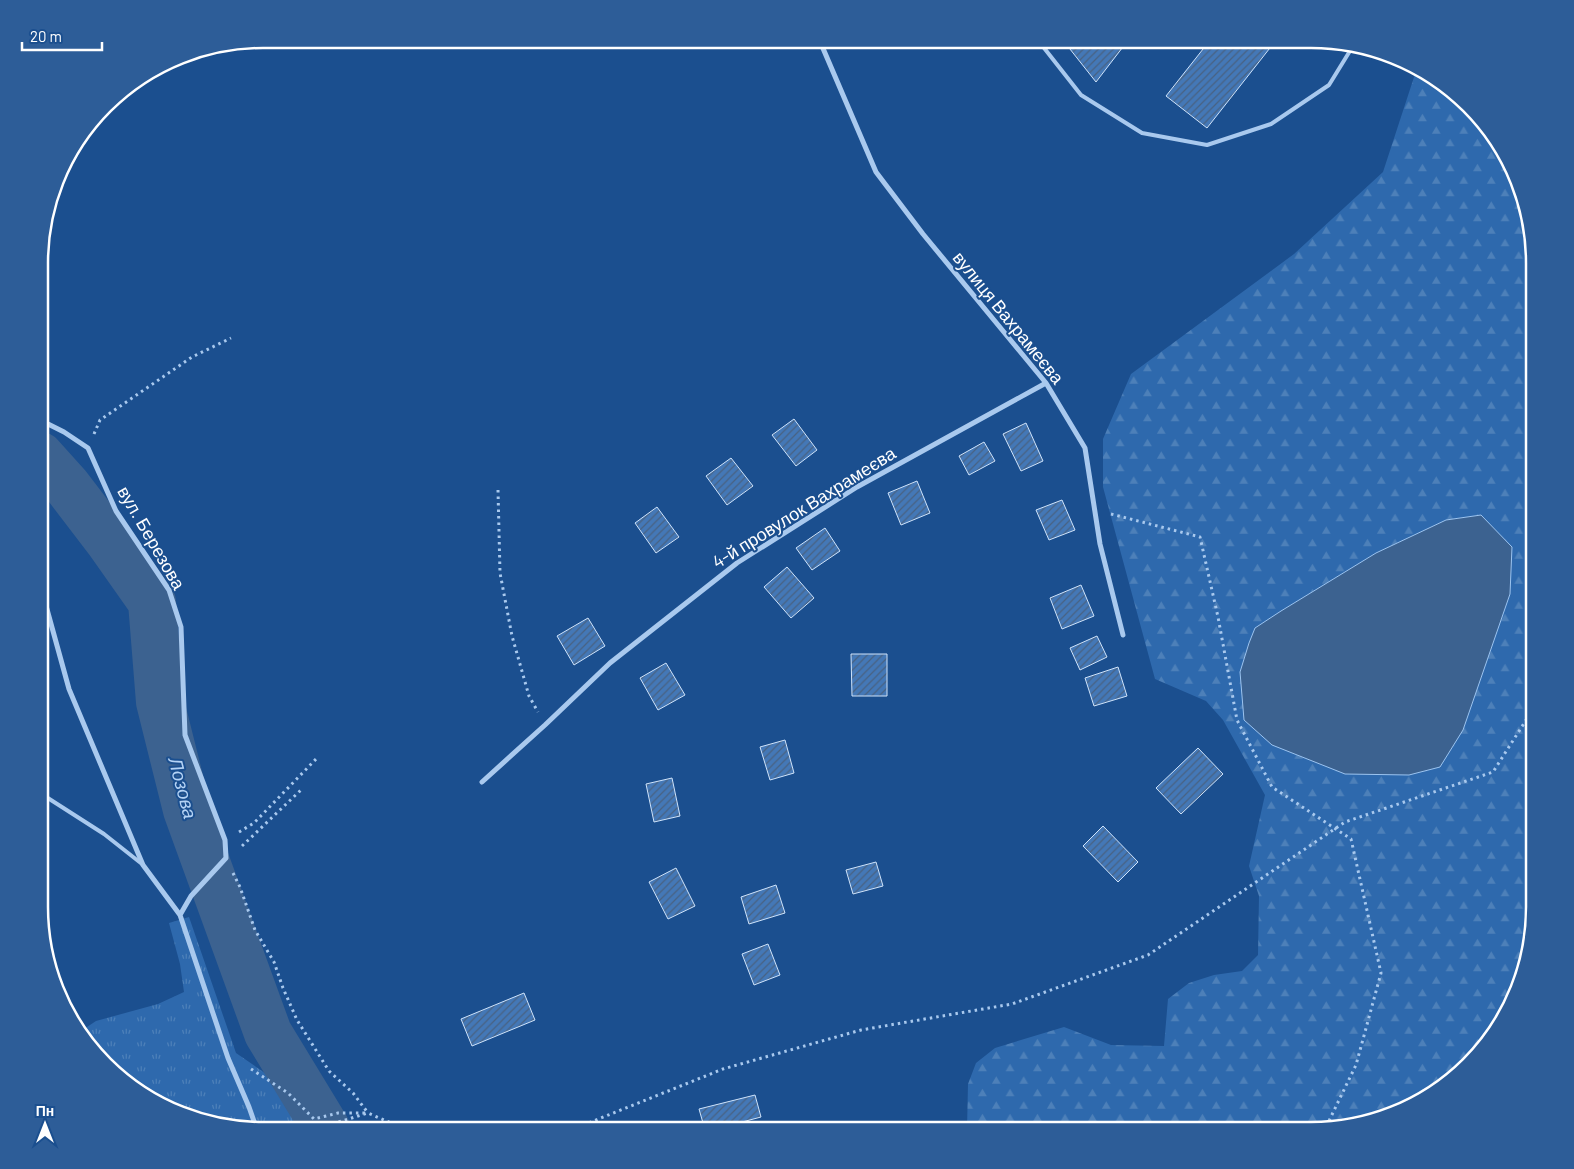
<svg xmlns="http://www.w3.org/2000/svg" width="1574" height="1169" viewBox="0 0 1574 1169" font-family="Barlow,sans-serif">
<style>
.grass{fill:url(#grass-tufts)}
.forest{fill:url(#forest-firs);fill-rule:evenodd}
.water{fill:#3c6290;stroke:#9cc4f0}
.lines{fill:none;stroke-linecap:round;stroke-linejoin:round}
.river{stroke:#3c6290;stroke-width:48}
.building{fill:url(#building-hatch);stroke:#cfe3fa}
.path{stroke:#a9c9ee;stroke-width:3;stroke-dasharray:2.5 4;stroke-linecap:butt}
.lane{stroke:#a9c9ee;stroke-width:4}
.street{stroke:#a9c9ee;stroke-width:5}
.labels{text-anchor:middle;stroke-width:4;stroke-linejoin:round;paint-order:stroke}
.street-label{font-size:18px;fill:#fff;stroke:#1b4f8f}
.water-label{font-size:19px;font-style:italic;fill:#b5d3f5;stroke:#1b4f8f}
.rim{fill:none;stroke:#fff;stroke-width:2.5}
</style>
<defs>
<pattern id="grass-tufts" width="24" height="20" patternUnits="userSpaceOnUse" patternTransform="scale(1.25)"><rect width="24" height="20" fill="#2e69ad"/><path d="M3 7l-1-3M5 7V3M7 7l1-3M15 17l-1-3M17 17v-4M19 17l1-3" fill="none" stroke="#4d80b9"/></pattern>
<pattern id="forest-firs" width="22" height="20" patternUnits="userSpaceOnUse" patternTransform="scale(1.25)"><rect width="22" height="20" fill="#2e69ad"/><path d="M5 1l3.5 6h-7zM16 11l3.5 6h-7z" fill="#4d80b9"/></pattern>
<pattern id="building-hatch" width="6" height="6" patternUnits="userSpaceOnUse" patternTransform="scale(1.25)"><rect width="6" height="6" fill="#4478b7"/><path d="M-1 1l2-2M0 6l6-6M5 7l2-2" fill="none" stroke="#486282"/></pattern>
</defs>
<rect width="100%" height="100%" fill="#1b4f8f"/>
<!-- grass -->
<path class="grass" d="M 189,917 L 236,1053 L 298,1096 L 313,1130 L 248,1130 L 177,1113 L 115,1075 L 85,1036 L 84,1029 L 96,1021 L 158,1004 L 184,992 L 180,964 L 169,923 Z"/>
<!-- forest -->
<path class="forest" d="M 1417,68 L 1459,94 L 1512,164 L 1535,262 L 1535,922 L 1518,993 L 1480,1054 L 1410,1107 L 1312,1130 L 967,1130 L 968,1084 L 976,1063 L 995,1048 L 1064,1027 L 1111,1045 L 1164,1046 L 1168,999 L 1189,983 L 1214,975 L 1242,971 L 1258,955 L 1259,896 L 1249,866 L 1265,795 L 1223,720 L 1206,701 L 1155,679 L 1103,487 L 1103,439 L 1131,374 L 1294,254 L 1383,172 ZM 1481,515 L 1510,594 L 1488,655 L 1281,611 L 1376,553 L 1446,520 Z"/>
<!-- water -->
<path class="water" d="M 1481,515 L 1512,547 L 1510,594 L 1463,730 L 1440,767 L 1409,775 L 1345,774 L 1272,745 L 1244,720 L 1240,672 L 1249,643 L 1255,628 L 1281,611 L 1376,553 L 1446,520 Z"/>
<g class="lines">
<!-- river -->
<path class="river" d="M 40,456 L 67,486 L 109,541 L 152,602 L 160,702 L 187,810 L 268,1033 L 327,1130"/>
</g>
<!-- building -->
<path class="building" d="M 1062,39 L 1129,39 L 1096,82 Z
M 1211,39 L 1277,39 L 1207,128 L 1166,96 Z
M 794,419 L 817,450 L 796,466 L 772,435 Z
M 1026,423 L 1043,461 L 1021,471 L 1003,434 Z
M 984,442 L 995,461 L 969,475 L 959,456 Z
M 731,458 L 753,486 L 727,505 L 706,476 Z
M 917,481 L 930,513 L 901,525 L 888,493 Z
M 1062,500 L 1075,530 L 1049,540 L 1036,510 Z
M 657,507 L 679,537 L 656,553 L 635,523 Z
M 825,528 L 840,551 L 812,570 L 796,548 Z
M 787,567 L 814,598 L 791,618 L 764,587 Z
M 1081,585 L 1094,616 L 1062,629 L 1050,598 Z
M 588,618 L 605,646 L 574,665 L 557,636 Z
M 1097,636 L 1107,657 L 1080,670 L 1070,648 Z
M 851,654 L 887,654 L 887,696 L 852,696 Z
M 666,663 L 685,695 L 658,710 L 640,678 Z
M 1118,667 L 1127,696 L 1094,706 L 1085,678 Z
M 785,740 L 794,773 L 770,780 L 760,747 Z
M 1198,748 L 1223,774 L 1181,814 L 1156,788 Z
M 672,778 L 680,816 L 654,822 L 646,784 Z
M 1103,826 L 1138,862 L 1118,882 L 1083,846 Z
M 876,862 L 883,886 L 853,894 L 846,870 Z
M 676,868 L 695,906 L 668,919 L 649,882 Z
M 776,885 L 785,913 L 749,924 L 741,897 Z
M 768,944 L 780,975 L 754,985 L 742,954 Z
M 524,993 L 535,1020 L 472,1046 L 461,1019 Z
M 755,1095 L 761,1117 L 712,1130 L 705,1130 L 699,1109 Z"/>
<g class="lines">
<!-- path -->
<path class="path" d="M 94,434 L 100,420 L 192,357 L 231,338
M 498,490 L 500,573 L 512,636 L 529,696 L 538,712
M 1111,514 L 1200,537 L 1218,617 L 1237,720 L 1272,787 L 1351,839 L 1381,973 L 1356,1065 L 1326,1127
M 239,832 L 254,823 L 317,758
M 242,846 L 302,789
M 233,873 L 240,887 L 255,930 L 274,962 L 283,988 L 297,1020 L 329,1071 L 353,1093 L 368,1113
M 251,1069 L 288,1093 L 314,1119 L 338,1113 L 368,1113
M 307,1130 L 342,1121 L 368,1113 L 407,1130
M 571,1130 L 723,1069 L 861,1030 L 1012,1004 L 1148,955 L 1345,822 L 1493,772 L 1535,706"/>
<!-- lane -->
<path class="lane" d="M 1037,39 L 1081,95 L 1142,133 L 1207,145 L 1271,124 L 1329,85 L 1353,46
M 40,793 L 104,834 L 142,864"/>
<!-- street -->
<path class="street" d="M 819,39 L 876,172 L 923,234 L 1046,383 L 1085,448 L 1100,544 L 1123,635
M 40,420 L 64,432 L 88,448 L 116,511 L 169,590 L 181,627 L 185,735 L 225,840 L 226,858 L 191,896 L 180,915
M 40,584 L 69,689 L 143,865 L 180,915 L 228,1058 L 249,1107 L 257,1130
M 482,782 L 545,725 L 610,663 L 737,563 L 857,487 L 1046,383"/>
</g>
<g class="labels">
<!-- street labels -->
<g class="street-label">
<text transform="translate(1008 318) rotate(51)" y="6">вулиця Вахрамеєва</text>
<text transform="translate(804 508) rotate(-32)" y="6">4-й провулок Вахрамеєва</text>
<text transform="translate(151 538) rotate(60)" y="6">вул. Березова</text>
</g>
<!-- water labels -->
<g class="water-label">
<text transform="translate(183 788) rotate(75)" y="7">Лозова</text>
</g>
</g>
<!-- crop -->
<path d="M0 0H1574V1169H0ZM263 48H1311A215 215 0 0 1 1526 263V907A215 215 0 0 1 1311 1122H263A215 215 0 0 1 48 907V263A215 215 0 0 1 263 48Z" fill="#2d5d98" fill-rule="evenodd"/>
<path class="rim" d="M263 48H1311A215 215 0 0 1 1526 263V907A215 215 0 0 1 1311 1122H263A215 215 0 0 1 48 907V263A215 215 0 0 1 263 48Z"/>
<!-- north arrow -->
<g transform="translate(45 1124)" stroke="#1b4f8f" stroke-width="4" paint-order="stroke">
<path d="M0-4L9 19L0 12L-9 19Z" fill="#ffffff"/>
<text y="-8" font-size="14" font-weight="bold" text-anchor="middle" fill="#ffffff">Пн</text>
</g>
<!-- scale -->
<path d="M22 42v8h80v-8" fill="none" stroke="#ffffff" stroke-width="2.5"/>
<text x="30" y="42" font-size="15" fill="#ffffff" stroke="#1b4f8f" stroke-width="4" paint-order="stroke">20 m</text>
</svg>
